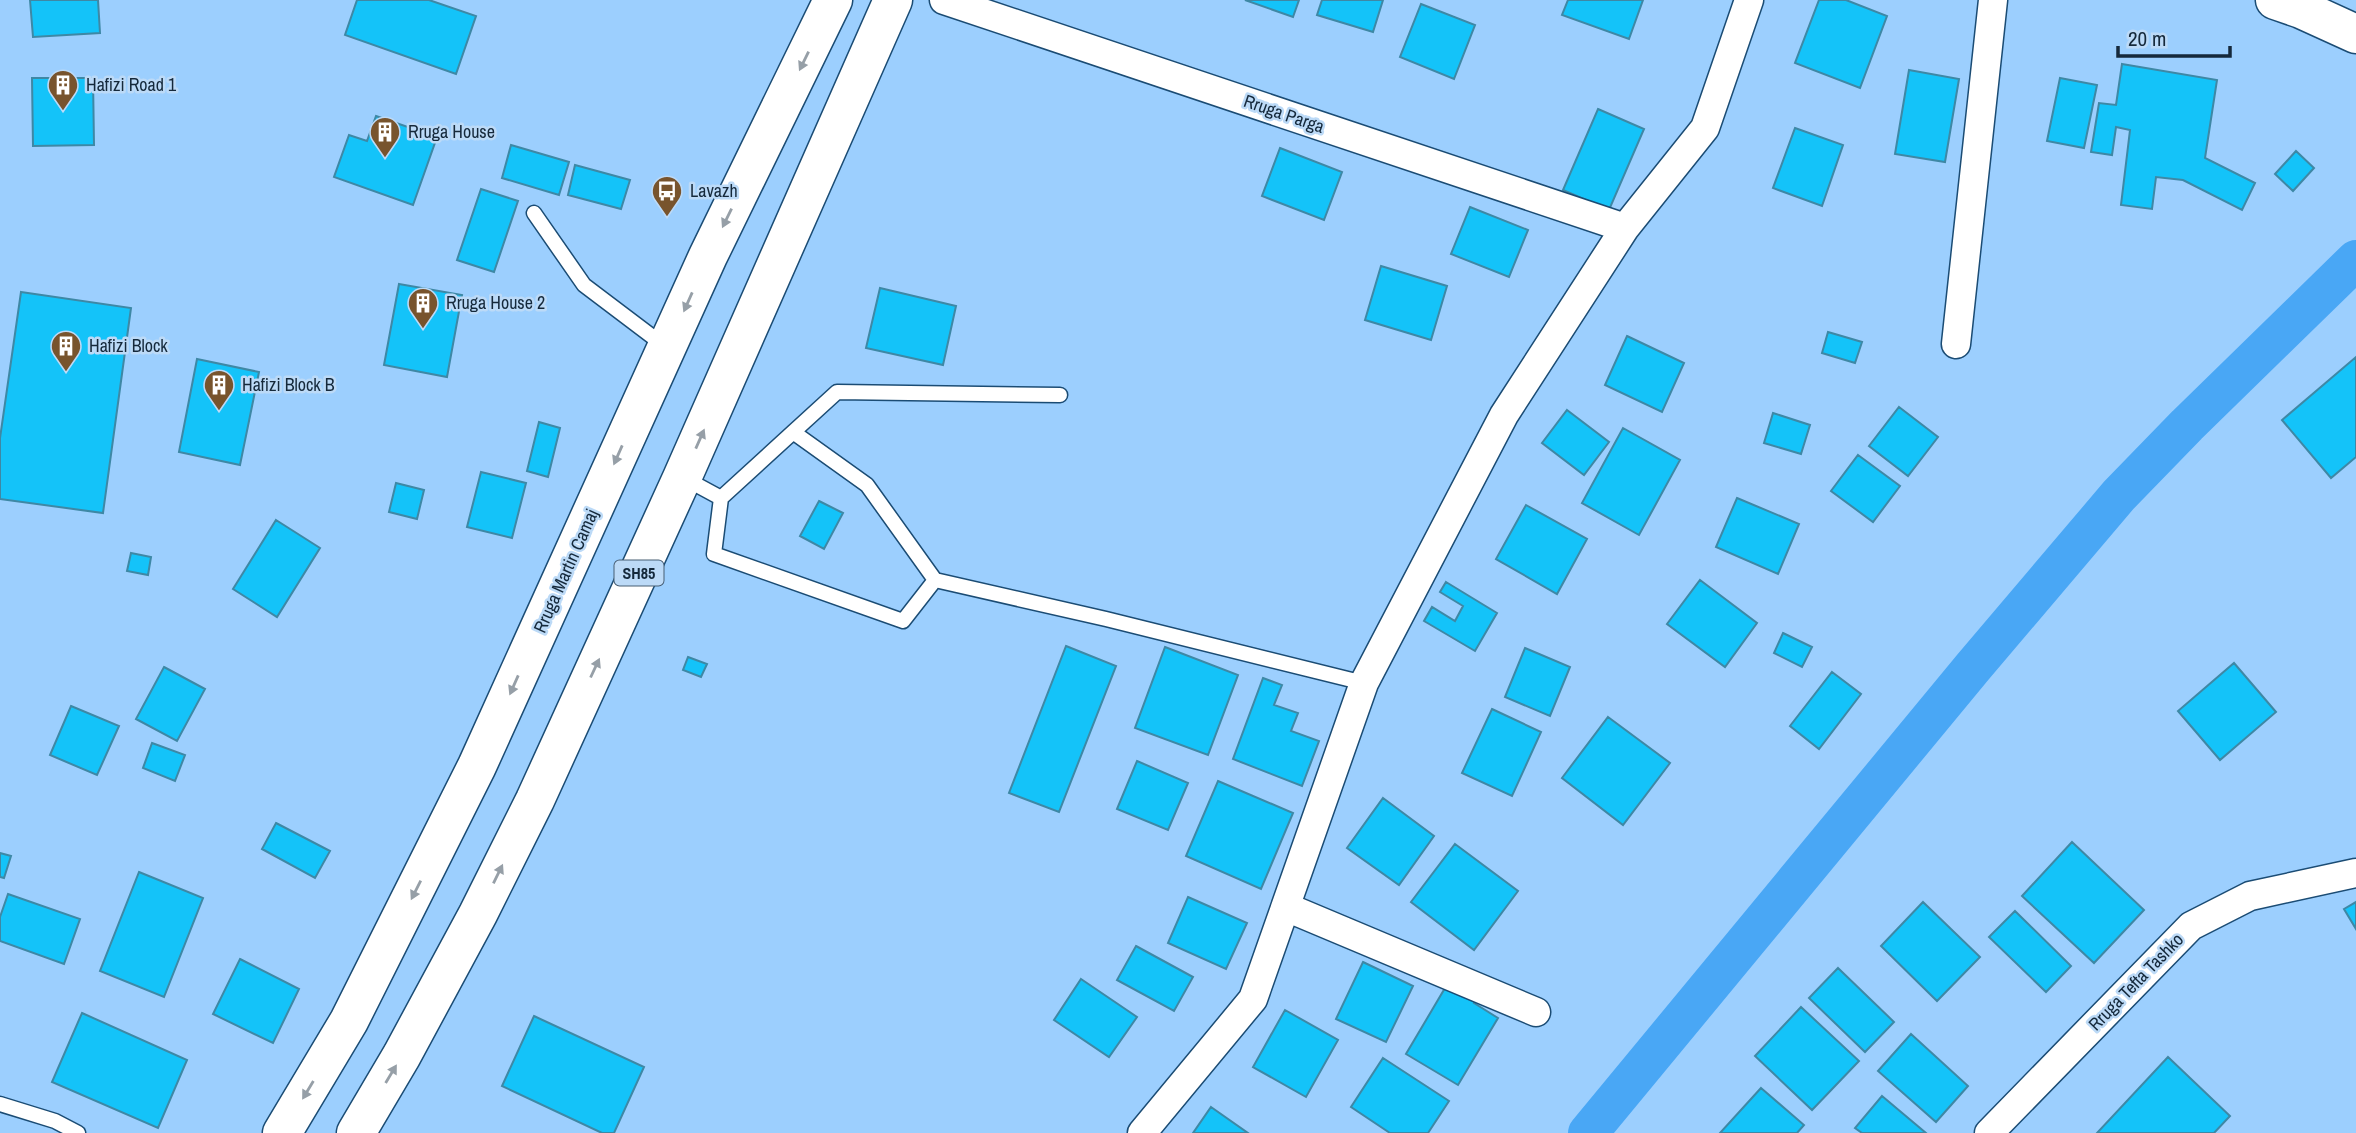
<svg xmlns="http://www.w3.org/2000/svg" width="2356" height="1133" viewBox="0 0 2356 1133" font-family="'Archivo Narrow',sans-serif">
<style>
.lines{fill:none;stroke-linecap:round;stroke-linejoin:round}
.canal{stroke:#49a7f5;stroke-width:40}
.building{fill:#14c3f9;stroke:#3e88a5;stroke-width:2}
.service-casing{stroke:#1b4c74;stroke-width:17}
.minor-casing{stroke:#1b4c74;stroke-width:31}
.secondary-casing{stroke:#1b4c74;stroke-width:41}
.trunk-casing{stroke:#1b4c74;stroke-width:41}
.service{stroke:#fff;stroke-width:14}
.minor{stroke:#fff;stroke-width:28}
.secondary{stroke:#fff;stroke-width:38}
.trunk{stroke:#fff;stroke-width:38}
.oneway{fill:#969fa7}
.labels{text-anchor:middle;stroke-width:5;stroke-linejoin:round;paint-order:stroke}
.shield{fill:#bcdaf7;stroke:#475e73;stroke-width:2}
.shield-label{font-size:16px;font-weight:bold;fill:#15293b}
.poi-label{font-size:18px;fill:#15293b;stroke:#bcdaf7;text-anchor:start}
.street-label{font-size:18px;fill:#15293b;stroke:#bcdaf7}
</style>
<rect width="100%" height="100%" fill="#9ccffe"/>
<g class="lines">
<!-- canal -->
<path class="canal" d="M 1588,1133 L 1973,667 L 2119,495 L 2187,425 L 2356,260"/>
</g>
<!-- building -->
<path class="building" d="M 30,0 L 98,0 L 100,33 L 33,37 Z
M 357,0 L 429,0 L 476,16 L 456,74 L 345,35 Z
M 1245,0 L 1299,0 L 1293,17 Z
M 1322,0 L 1383,0 L 1373,32 L 1317,15 Z
M 1568,0 L 1643,0 L 1629,39 L 1562,15 Z
M 1819,0 L 1846,0 L 1887,16 L 1860,88 L 1795,63 Z
M 1421,4 L 1475,25 L 1454,79 L 1400,57 Z
M 2122,64 L 2217,80 L 2205,158 L 2255,183 L 2242,210 L 2183,180 L 2156,177 L 2152,209 L 2121,205 L 2130,130 L 2116,127 L 2112,155 L 2091,152 L 2099,103 L 2116,105 Z
M 1909,70 L 1959,79 L 1945,162 L 1895,154 Z
M 32,78 L 93,78 L 94,145 L 33,146 Z
M 2060,78 L 2097,85 L 2084,148 L 2047,141 Z
M 1598,109 L 1644,129 L 1609,210 L 1563,190 Z
M 376,116 L 437,137 L 413,205 L 334,177 L 349,135 L 367,141 Z
M 1795,128 L 1843,145 L 1822,206 L 1773,188 Z
M 511,145 L 569,162 L 559,195 L 502,178 Z
M 1280,148 L 1342,172 L 1324,220 L 1262,196 Z
M 2296,151 L 2314,168 L 2293,191 L 2275,174 Z
M 575,165 L 630,180 L 621,209 L 568,195 Z
M 481,189 L 518,201 L 494,272 L 457,260 Z
M 1470,207 L 1528,230 L 1509,277 L 1451,254 Z
M 1381,266 L 1447,286 L 1431,340 L 1365,320 Z
M 399,284 L 462,295 L 447,377 L 384,365 Z
M 880,288 L 956,306 L 943,365 L 866,348 Z
M 21,292 L 131,308 L 103,513 L 0,499 L 0,438 Z
M 1828,332 L 1862,342 L 1855,363 L 1822,353 Z
M 1627,336 L 1684,363 L 1662,412 L 1605,385 Z
M 2356,357 L 2356,457 L 2331,478 L 2282,420 Z
M 197,359 L 259,372 L 240,465 L 179,452 Z
M 1899,407 L 1938,437 L 1908,476 L 1869,446 Z
M 1567,410 L 1609,442 L 1584,475 L 1542,443 Z
M 1773,413 L 1810,425 L 1801,454 L 1764,443 Z
M 539,422 L 560,428 L 548,477 L 527,471 Z
M 1623,428 L 1680,460 L 1639,535 L 1582,503 Z
M 1858,455 L 1900,486 L 1873,522 L 1831,491 Z
M 481,472 L 526,483 L 512,538 L 467,527 Z
M 396,483 L 424,490 L 417,519 L 389,512 Z
M 1737,498 L 1799,524 L 1778,574 L 1716,547 Z
M 819,501 L 843,513 L 824,549 L 800,536 Z
M 1526,505 L 1587,539 L 1557,594 L 1496,559 Z
M 276,520 L 320,548 L 277,617 L 233,589 Z
M 131,553 L 151,557 L 148,575 L 127,571 Z
M 1700,580 L 1757,623 L 1725,667 L 1667,624 Z
M 1446,582 L 1497,613 L 1475,651 L 1424,621 L 1432,607 L 1455,621 L 1463,606 L 1440,592 Z
M 1783,633 L 1812,647 L 1802,667 L 1774,653 Z
M 1066,646 L 1116,666 L 1059,812 L 1009,793 Z
M 1165,647 L 1238,675 L 1208,755 L 1135,728 Z
M 1525,648 L 1570,667 L 1550,716 L 1505,697 Z
M 688,657 L 707,664 L 701,677 L 683,670 Z
M 2234,663 L 2276,712 L 2220,760 L 2178,711 Z
M 164,667 L 205,689 L 177,741 L 136,719 Z
M 1832,672 L 1861,694 L 1819,749 L 1790,726 Z
M 1263,678 L 1282,685 L 1274,705 L 1298,713 L 1291,731 L 1319,741 L 1302,786 L 1233,759 Z
M 71,706 L 119,726 L 97,775 L 50,755 Z
M 1492,709 L 1541,732 L 1512,796 L 1462,773 Z
M 1608,717 L 1670,763 L 1623,825 L 1562,778 Z
M 152,743 L 185,755 L 175,781 L 143,768 Z
M 1137,761 L 1188,783 L 1168,830 L 1117,809 Z
M 1218,781 L 1293,813 L 1261,889 L 1186,856 Z
M 1383,798 L 1434,836 L 1399,885 L 1347,848 Z
M 276,823 L 330,851 L 315,878 L 262,849 Z
M 2072,842 L 2144,910 L 2094,963 L 2022,896 Z
M 1455,844 L 1518,891 L 1474,950 L 1411,902 Z
M 0,853 L 11,856 L 4,878 L 0,877 Z
M 139,872 L 203,898 L 164,997 L 100,971 Z
M 8,894 L 80,919 L 64,964 L 0,941 L 0,917 Z
M 1188,897 L 1247,923 L 1226,969 L 1168,943 Z
M 1923,902 L 1980,957 L 1937,1001 L 1881,946 Z
M 2356,902 L 2356,929 L 2344,909 Z
M 2015,911 L 2071,966 L 2046,992 L 1989,937 Z
M 1136,946 L 1193,977 L 1174,1011 L 1117,980 Z
M 240,959 L 299,989 L 273,1043 L 213,1014 Z
M 1363,962 L 1413,986 L 1386,1042 L 1336,1019 Z
M 1838,968 L 1894,1022 L 1865,1052 L 1809,998 Z
M 1081,979 L 1137,1017 L 1109,1057 L 1054,1020 Z
M 1448,983 L 1476,1000 L 1474,1003 L 1498,1018 L 1458,1085 L 1406,1054 Z
M 1801,1007 L 1859,1061 L 1812,1110 L 1755,1056 Z
M 1285,1010 L 1338,1040 L 1306,1097 L 1253,1067 Z
M 82,1013 L 187,1060 L 158,1128 L 52,1082 Z
M 534,1016 L 644,1067 L 614,1133 L 602,1133 L 502,1086 Z
M 1911,1034 L 1968,1086 L 1936,1122 L 1878,1071 Z
M 2168,1057 L 2230,1116 L 2214,1133 L 2097,1133 Z
M 1383,1058 L 1449,1101 L 1428,1133 L 1390,1133 L 1351,1107 Z
M 1761,1088 L 1804,1125 L 1797,1133 L 1720,1133 Z
M 1882,1096 L 1926,1133 L 1862,1133 L 1855,1128 Z
M 1211,1107 L 1248,1133 L 1193,1133 Z"/>
<g class="lines">
<!-- service casing -->
<g class="service-casing">
<path id="service" d="M 534,213 L 584,285 L 666,347
M 684,478 L 721,498 L 837,392 L 1060,395
M 721,498 L 714,554 L 903,621 L 935,580 L 867,485 L 793,432
M 935,580 L 1106,619 L 1364,683
M 0,1104 L 55,1121 L 78,1133"/>
</g>
<!-- minor casing -->
<g class="minor-casing">
<path id="minor" d="M 944,0 L 1625,228
M 1956,344 L 1993,0
M 1286,907 L 1536,1012
M 1142,1133 L 1253,999 L 1364,683 L 1504,415 L 1625,228 L 1705,128 L 1749,0
M 1989,1133 L 2191,926 L 2250,896 L 2356,873"/>
</g>
<!-- secondary casing -->
<g class="secondary-casing">
<path id="secondary" d="M 2275,0 L 2301,9 L 2356,34"/>
</g>
<!-- trunk casing -->
<g class="trunk-casing">
<path id="trunk" d="M 282,1133 L 349,1021 L 477,766 L 708,256 L 833,0
M 356,1133 L 402,1055 L 478,914 L 535,800 L 682,478 L 893,0"/>
</g>
<!-- service -->
<use href="#service" class="service"/>
<!-- minor -->
<use href="#minor" class="minor"/>
<!-- secondary -->
<use href="#secondary" class="secondary"/>
<!-- trunk -->
<use href="#trunk" class="trunk"/>
</g>
<!-- one-way arrows -->
<defs><path id="oneway-solid" d="M-6-.8H1V-3.2L6.5 0L1 3.2V.8H-6Z" transform="scale(1.75)"/></defs>
<g class="oneway">
<use href="#oneway-solid" transform="translate(804 61) rotate(116)"/>
<use href="#oneway-solid" transform="translate(727 218) rotate(116)"/>
<use href="#oneway-solid" transform="translate(688 302) rotate(114)"/>
<use href="#oneway-solid" transform="translate(700 439) rotate(-66)"/>
<use href="#oneway-solid" transform="translate(618 455) rotate(114)"/>
<use href="#oneway-solid" transform="translate(595 668) rotate(-65)"/>
<use href="#oneway-solid" transform="translate(514 685) rotate(114)"/>
<use href="#oneway-solid" transform="translate(498 874) rotate(-64)"/>
<use href="#oneway-solid" transform="translate(416 890) rotate(117)"/>
<use href="#oneway-solid" transform="translate(391 1074) rotate(-59)"/>
<use href="#oneway-solid" transform="translate(308 1090) rotate(121)"/>
</g>
<!-- icons -->
<defs>
<g id="building-pin" transform="scale(1.575)"><path d="M0 17L-7.5 6A9.5 9.5 0 1 1 7.5 6Z" fill="#78542d" stroke="#bcdaf7"/><path d="M-4-6H4V6H1V3H-1V6H-4ZM-2.5-4.3h1.7v1.8h-1.7ZM.8-4.3h1.7v1.8H.8ZM-2.5-1h1.7V.8h-1.7ZM.8-1h1.7V.8H.8Z" fill="#fff"/></g>
<g id="bus-pin" transform="scale(1.575)"><path d="M0 17L-7.5 6A9.5 9.5 0 1 1 7.5 6Z" fill="#78542d" stroke="#bcdaf7"/><path d="M-5-6H5V4H4V6H2V4H-2V6H-4V4H-5ZM-3.5-4V0h7V-4ZM-3.5 1.2v1.5H-2V1.2ZM2 1.2v1.5H3.5V1.2Z" fill="#fff"/></g>
</defs>
<g fill-rule="evenodd">
<use href="#building-pin" x="63" y="85"/>
<use href="#building-pin" x="385" y="132"/>
<use href="#bus-pin" x="667" y="191"/>
<use href="#building-pin" x="423" y="303"/>
<use href="#building-pin" x="66" y="346"/>
<use href="#building-pin" x="219" y="385"/>
</g>
<g class="labels">
<!-- shield labels -->
<rect class="shield" x="614.5" y="560.5" width="49" height="25" rx="5"/>
<g class="shield-label">
<text x="639" y="579">SH85</text>
</g>
<!-- poi labels -->
<g class="poi-label">
<text x="86" y="91">Hafizi Road 1</text>
<text x="408" y="138">Rruga House</text>
<text x="690" y="197">Lavazh</text>
<text x="446" y="309">Rruga House 2</text>
<text x="89" y="352">Hafizi Block</text>
<text x="242" y="391">Hafizi Block B</text>
</g>
<!-- street labels -->
<g class="street-label">
<text transform="translate(1284 114) rotate(19)" y="6">Rruga Parga</text>
<text transform="translate(566 571) rotate(-66)" y="6">Rruga Martin Camaj</text>
<text transform="translate(2136 982) rotate(-46)" y="6">Rruga Tefta Tashko</text>
</g>
</g>
<!-- scale -->
<path d="M2118 46v10h112v-10" fill="none" stroke="#15293b" stroke-width="3.5"/>
<text x="2128" y="46" font-size="21" fill="#15293b" stroke="#bcdaf7" stroke-width="5" paint-order="stroke">20 m</text>
</svg>
